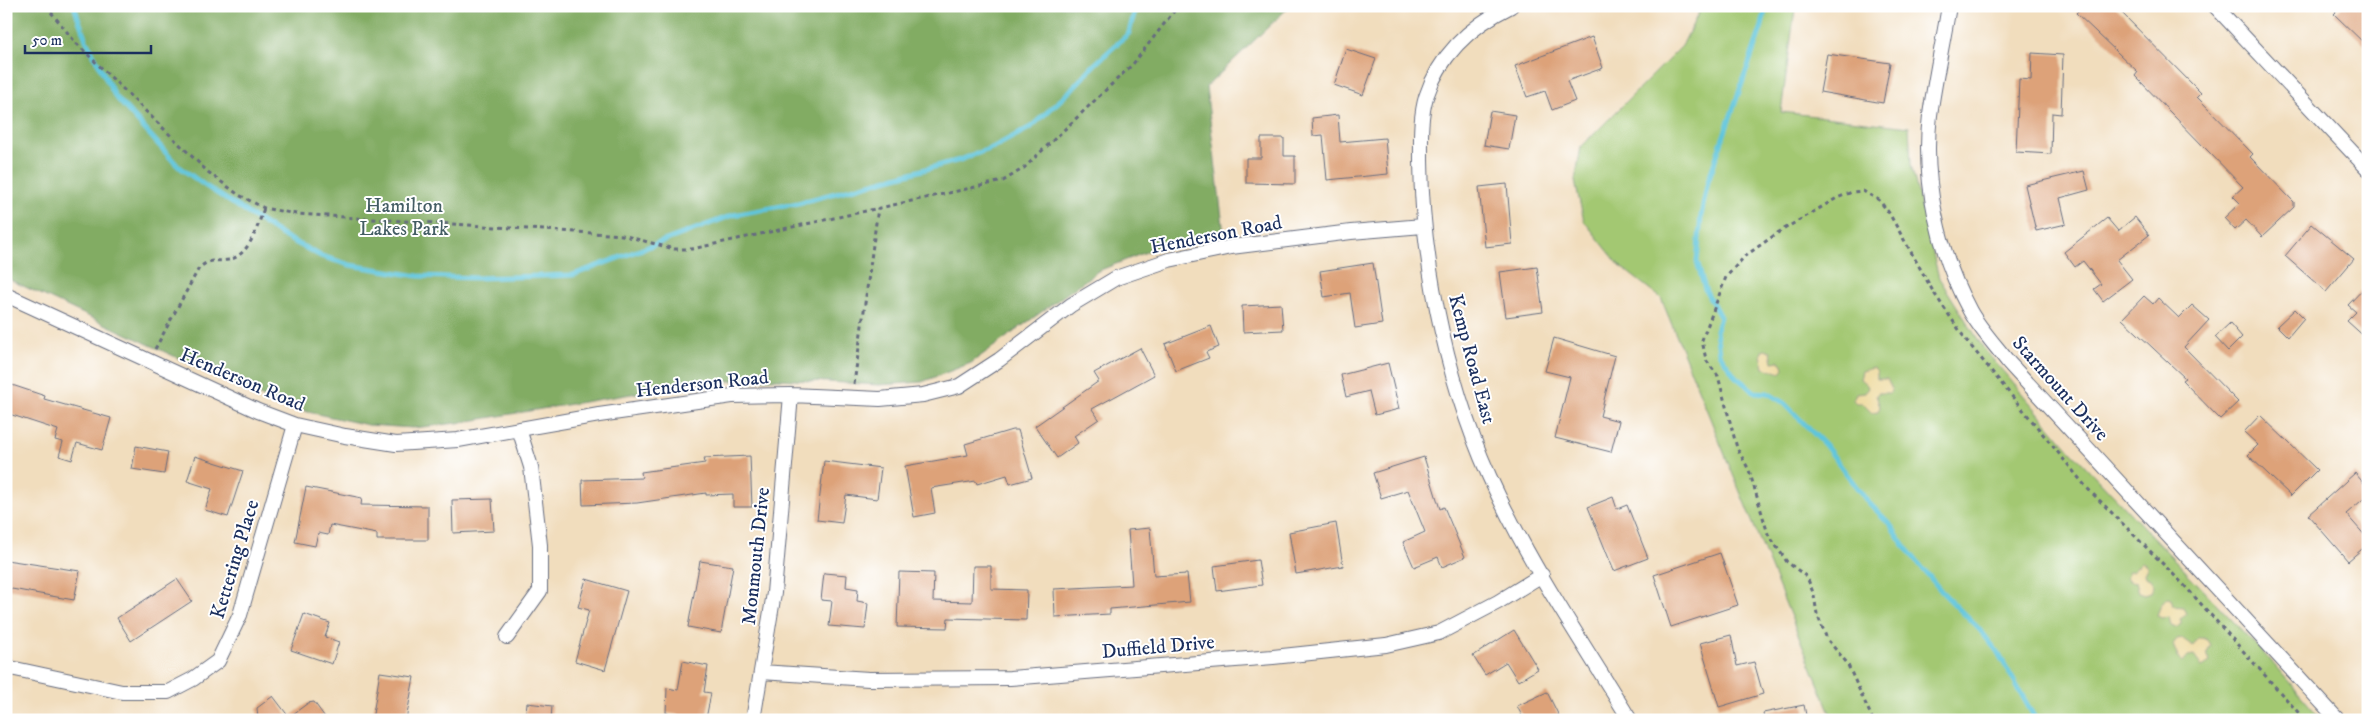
<svg xmlns="http://www.w3.org/2000/svg" width="2374" height="726" viewBox="0 0 2374 726" font-family="'IM FELL DW Pica',serif">
<style>
.green{fill:#a3c872;stroke:#5f7c68}
.forest{fill:#82ac64;stroke:#4e6e61}
.sand{fill:#eeda9e;stroke:#84847e}
.lines{fill:none;stroke-linecap:round;stroke-linejoin:round}
.stream{stroke:#5fc5dc;stroke-width:5}
.building{fill:#dda279}
.minor-casing{stroke:#666c7f;stroke-width:16}
.path{stroke:#666c7f;stroke-width:3;stroke-dasharray:4 4;stroke-linecap:butt}
.minor{stroke:#fff;stroke-width:14}
.labels{text-anchor:middle;stroke-width:4;stroke-linejoin:round;paint-order:stroke}
.park-label{font-size:20px;fill:#445d64;stroke:#fff}
.street-label{font-size:20px;fill:#1b2f5e;stroke:#fff}
</style>
<rect width="100%" height="100%" fill="#fff"/>
<filter id="ink" filterUnits="userSpaceOnUse"><feTurbulence type="fractalNoise" baseFrequency=".02" numOctaves="2"/><feDisplacementMap in="SourceGraphic" scale="10" xChannelSelector="R" yChannelSelector="G"/><feConvolveMatrix kernelMatrix="1 2 1 2 8 2 1 2 1" color-interpolation-filters="sRGB"/></filter>
<filter id="wash" filterUnits="userSpaceOnUse"><feTurbulence type="fractalNoise" baseFrequency=".0096" numOctaves="4" result="noise"/><feDisplacementMap in="SourceGraphic" scale="20" xChannelSelector="R" yChannelSelector="G"/><feGaussianBlur stdDeviation="1.12" result="paint"/><feColorMatrix in="noise" values="0 0 0 0 0 0 0 0 0 0 0 0 0 0 0 0 0 1.4 0 .05"/><feComposite in="paint" operator="in"/></filter>
<g filter="url(#wash)">
<rect width="100%" height="100%" fill="#f1ddbd"/>
<!-- green -->
<path class="green" d="M 1702,6 L 1785,6 L 1795,9 L 1781,112 L 1909,127 L 1911,165 L 1939,278 L 1984,349 L 2071,451 L 2270,660 L 2322,720 L 1833,720 L 1661,298 L 1620,266 L 1584,221 L 1575,181 L 1581,147 L 1682,46 Z"/>
<!-- forest -->
<path class="forest" d="M 6,6 L 1290,6 L 1206,87 L 1224,234 L 1164,245 L 1098,271 L 971,363 L 922,382 L 879,385 L 778,379 L 704,382 L 457,423 L 413,428 L 368,425 L 308,412 L 264,398 L 6,278 Z"/>
<!-- sand -->
<path class="sand" d="M 1766,350 L 1771,351 L 1773,362 L 1778,361 L 1783,364 L 1784,369 L 1781,373 L 1764,368 L 1761,355 L 1762,351 Z
M 1873,368 L 1877,372 L 1877,379 L 1887,379 L 1892,389 L 1890,393 L 1878,393 L 1876,395 L 1880,407 L 1878,412 L 1872,413 L 1862,403 L 1856,403 L 1853,400 L 1856,393 L 1865,392 L 1868,388 L 1867,385 L 1860,379 L 1862,371 Z
M 2142,562 L 2148,566 L 2144,574 L 2145,577 L 2150,579 L 2154,585 L 2151,592 L 2145,594 L 2139,592 L 2136,582 L 2129,581 L 2126,577 L 2129,571 L 2132,571 Z
M 2167,598 L 2171,599 L 2173,606 L 2184,607 L 2187,614 L 2181,619 L 2181,624 L 2176,628 L 2171,626 L 2169,617 L 2161,618 L 2157,615 L 2161,605 Z
M 2203,638 L 2208,640 L 2211,645 L 2207,653 L 2210,662 L 2202,667 L 2194,656 L 2188,657 L 2183,663 L 2179,660 L 2173,645 L 2177,640 L 2183,639 L 2193,646 L 2198,639 Z"/>
<g class="lines">
<!-- stream -->
<path class="stream" d="M 74,6 L 86,40 L 115,96 L 177,165 L 204,185 L 285,237 L 321,256 L 350,265 L 418,276 L 477,278 L 573,275 L 733,215 L 798,203 L 960,160 L 994,147 L 1031,127 L 1069,92 L 1094,65 L 1129,33 L 1136,6
M 1766,6 L 1762,26 L 1708,181 L 1701,216 L 1697,262 L 1705,289 L 1720,317 L 1716,330 L 1719,353 L 1736,377 L 1755,392 L 1768,393 L 1784,403 L 1825,445 L 1867,501 L 1889,523 L 1906,548 L 1942,592 L 1979,629 L 1997,651 L 2036,720"/>
</g>
<g id="blocks">
<!-- building -->
<path class="building" d="M 2083,6 L 2115,6 L 2201,93 L 2197,97 L 2253,154 L 2250,157 L 2294,202 L 2294,207 L 2262,237 L 2246,220 L 2235,230 L 2224,218 L 2240,203 L 2233,196 L 2243,187 L 2135,76 L 2138,72 L 2076,13 Z
M 2342,6 L 2368,6 L 2368,47 L 2334,14 Z
M 1592,37 L 1603,68 L 1567,81 L 1575,101 L 1552,110 L 1545,91 L 1527,97 L 1515,66 Z
M 1346,49 L 1376,59 L 1363,95 L 1334,85 Z
M 2032,53 L 2063,55 L 2061,114 L 2052,113 L 2051,154 L 2016,152 L 2019,79 L 2031,80 Z
M 1827,54 L 1890,63 L 1883,103 L 1820,92 Z
M 1490,111 L 1515,115 L 1509,149 L 1484,145 Z
M 1338,115 L 1340,142 L 1385,138 L 1388,174 L 1327,180 L 1323,135 L 1313,136 L 1312,118 Z
M 1261,138 L 1284,138 L 1284,156 L 1295,156 L 1295,184 L 1246,183 L 1246,158 L 1261,158 Z
M 2084,171 L 2089,190 L 2060,198 L 2066,224 L 2036,231 L 2025,185 Z
M 1507,184 L 1512,244 L 1485,247 L 1479,187 Z
M 2135,217 L 2149,235 L 2117,260 L 2132,279 L 2103,301 L 2094,289 L 2101,284 L 2083,261 L 2075,267 L 2064,252 L 2107,218 L 2118,231 Z
M 2312,224 L 2354,259 L 2326,292 L 2285,256 Z
M 1373,263 L 1382,324 L 1355,328 L 1350,293 L 1324,297 L 1320,271 Z
M 1537,267 L 1543,312 L 1506,317 L 1500,272 Z
M 2368,284 L 2368,340 L 2347,321 L 2356,312 L 2348,305 Z
M 2144,296 L 2153,304 L 2158,298 L 2179,318 L 2192,305 L 2209,320 L 2184,347 L 2238,402 L 2220,419 L 2182,380 L 2185,378 L 2122,319 Z
M 1281,304 L 1283,330 L 1243,332 L 1242,306 Z
M 2295,309 L 2304,318 L 2288,337 L 2277,326 Z
M 2230,323 L 2242,337 L 2228,351 L 2215,337 Z
M 1211,326 L 1219,347 L 1206,352 L 1209,358 L 1176,371 L 1165,344 Z
M 1554,338 L 1615,356 L 1600,416 L 1619,421 L 1611,452 L 1555,438 L 1570,377 L 1545,371 Z
M 1140,348 L 1154,375 L 1092,409 L 1099,419 L 1074,436 L 1078,443 L 1057,458 L 1035,426 L 1099,381 L 1094,373 Z
M 1388,363 L 1399,409 L 1375,415 L 1369,391 L 1346,397 L 1341,375 Z
M 6,383 L 45,396 L 44,399 L 111,418 L 102,450 L 77,443 L 72,460 L 59,456 L 63,442 L 55,440 L 58,430 L 6,413 Z
M 2260,415 L 2317,470 L 2291,496 L 2248,455 L 2258,445 L 2244,432 Z
M 1012,430 L 1018,430 L 1032,478 L 1010,484 L 1007,475 L 977,484 L 976,481 L 931,488 L 935,513 L 914,517 L 905,466 L 968,455 L 965,444 Z
M 136,446 L 168,452 L 164,474 L 132,469 Z
M 195,456 L 243,471 L 228,517 L 205,510 L 212,489 L 187,481 Z
M 750,456 L 752,507 L 733,507 L 733,494 L 706,495 L 706,493 L 637,503 L 583,505 L 582,480 L 642,478 L 641,472 L 705,463 L 704,458 Z
M 1424,457 L 1440,509 L 1444,507 L 1465,557 L 1442,567 L 1438,557 L 1414,567 L 1403,542 L 1425,532 L 1408,490 L 1381,498 L 1373,473 Z
M 824,461 L 881,468 L 877,499 L 846,495 L 842,523 L 817,520 Z
M 2355,473 L 2368,488 L 2368,495 L 2346,514 L 2368,539 L 2368,544 L 2348,561 L 2308,515 Z
M 306,487 L 362,498 L 361,505 L 428,506 L 428,540 L 377,540 L 377,534 L 330,525 L 328,535 L 318,533 L 315,546 L 295,542 Z
M 1613,497 L 1617,509 L 1627,505 L 1648,558 L 1614,571 L 1588,507 Z
M 492,499 L 494,531 L 453,533 L 452,500 Z
M 1336,523 L 1343,566 L 1296,574 L 1289,532 Z
M 1150,528 L 1154,576 L 1187,574 L 1190,602 L 1110,609 L 1110,614 L 1055,617 L 1054,589 L 1132,585 L 1128,530 Z
M 1720,553 L 1738,605 L 1671,627 L 1654,575 Z
M 6,560 L 80,571 L 74,600 L 6,588 Z
M 1258,560 L 1262,585 L 1217,591 L 1214,566 Z
M 700,561 L 733,566 L 721,633 L 688,627 Z
M 973,566 L 991,566 L 991,589 L 1027,590 L 1026,620 L 948,618 L 947,628 L 897,627 L 899,572 L 934,573 L 933,601 L 972,602 Z
M 824,573 L 847,575 L 846,587 L 858,589 L 857,601 L 868,603 L 865,629 L 829,626 L 832,601 L 821,600 Z
M 177,579 L 192,601 L 131,641 L 117,618 Z
M 586,579 L 627,591 L 605,670 L 575,661 L 589,610 L 578,607 Z
M 304,614 L 330,623 L 325,637 L 339,642 L 332,664 L 291,650 Z
M 1514,630 L 1538,669 L 1518,681 L 1506,662 L 1485,675 L 1473,656 Z
M 1731,635 L 1737,666 L 1754,662 L 1763,694 L 1719,707 L 1700,643 Z
M 683,661 L 708,666 L 704,692 L 711,693 L 706,719 L 666,713 L 667,688 L 678,690 Z
M 380,672 L 414,677 L 406,720 L 372,720 Z
M 1547,692 L 1561,720 L 1524,720 L 1517,706 Z
M 273,696 L 289,717 L 308,703 L 314,702 L 327,720 L 258,720 L 257,708 Z
M 527,703 L 552,706 L 551,720 L 525,720 Z
M 1804,705 L 1807,720 L 1764,720 L 1763,713 Z"/>
</g>
</g>
<g filter="url(#ink)">
<use href="#blocks" fill-opacity="0" stroke="#666c7f" stroke-width="1"/>
<g class="lines">
<!-- minor casing -->
<g class="minor-casing">
<path id="minor" d="M 1511,6 C 1472,25 1440,54 1426,97 C 1420,117 1421,140 1421,161 C 1422,269 1450,397 1498,495 C 1535,573 1585,646 1630,720
M 1949,6 C 1943,42 1935,79 1930,115 C 1922,180 1939,254 1970,311 C 1980,329 1996,346 2009,363 L 2338,720
M 2215,6 L 2368,169
M 6,295 L 258,411 L 295,425 L 345,436 L 396,444 L 458,440 L 599,415 L 732,396 L 791,395 L 880,399 L 923,395 L 959,386 L 999,360 L 1071,305 L 1116,278 L 1169,260 L 1231,247 L 1351,232 L 1423,226
M 507,637 L 540,591 L 540,545 L 531,467 L 519,429
M 6,667 L 122,692 L 168,692 L 193,679 L 218,661 L 240,615 L 295,425
M 761,672 L 869,679 L 1010,678 L 1273,657 L 1386,645 L 1439,633 L 1498,602 L 1542,575
M 753,720 L 774,593 L 791,395"/>
</g>
<!-- path -->
<path class="path" d="M 46,6 L 76,43 L 208,172 L 239,195 L 264,208 L 296,214 L 622,235 L 674,249 L 692,249 L 1003,181 L 1024,168 L 1133,64 L 1178,6
M 155,349 L 199,268 C 211,258 214,262 228,260 C 250,256 258,225 264,208
M 854,384 L 878,208
M 1873,720 L 1847,663 L 1827,639 L 1817,614 L 1814,595 L 1807,577 L 1787,562 L 1768,534 L 1749,470 L 1737,448 L 1718,376 L 1706,360 L 1702,340 L 1726,277 L 1745,256 L 1779,232 L 1837,198 L 1852,192 L 1863,191 L 1879,200 L 1889,213 L 1934,293 L 1966,340 L 2087,488 L 2184,585 L 2305,720"/>
<!-- minor -->
<use href="#minor" class="minor"/>
</g>
</g>
<g class="labels">
<!-- park labels -->
<g class="park-label">
<text x="404" y="212">Hamilton<tspan x="404" dy="23">Lakes Park</tspan></text>
</g>
<!-- street labels -->
<g class="street-label">
<text transform="translate(1216 234) rotate(-11)" y="7">Henderson Road</text>
<text transform="translate(1473 359) rotate(75)" y="7">Kemp Road East</text>
<text transform="translate(243 379) rotate(23)" y="7">Henderson Road</text>
<text transform="translate(702 383) rotate(-6)" y="7">Henderson Road</text>
<text transform="translate(2061 388) rotate(48)" y="7">Starmount Drive</text>
<text transform="translate(755 556) rotate(-84)" y="7">Monmouth Drive</text>
<text transform="translate(234 559) rotate(-73)" y="7">Kettering Place</text>
<text transform="translate(1158 646) rotate(-5)" y="7">Duffield Drive</text>
</g>
</g>
<!-- margin -->
<rect width="2374" height="726" fill="none" stroke="#fff" stroke-width="25"/>
<!-- scale -->
<path d="M25 45v8h126v-8" fill="none" stroke="#1b2f5e" stroke-width="2.5"/>
<text x="32" y="45" font-size="15" fill="#1b2f5e" stroke="#ffffff" stroke-width="4" paint-order="stroke">50 m</text>
</svg>
